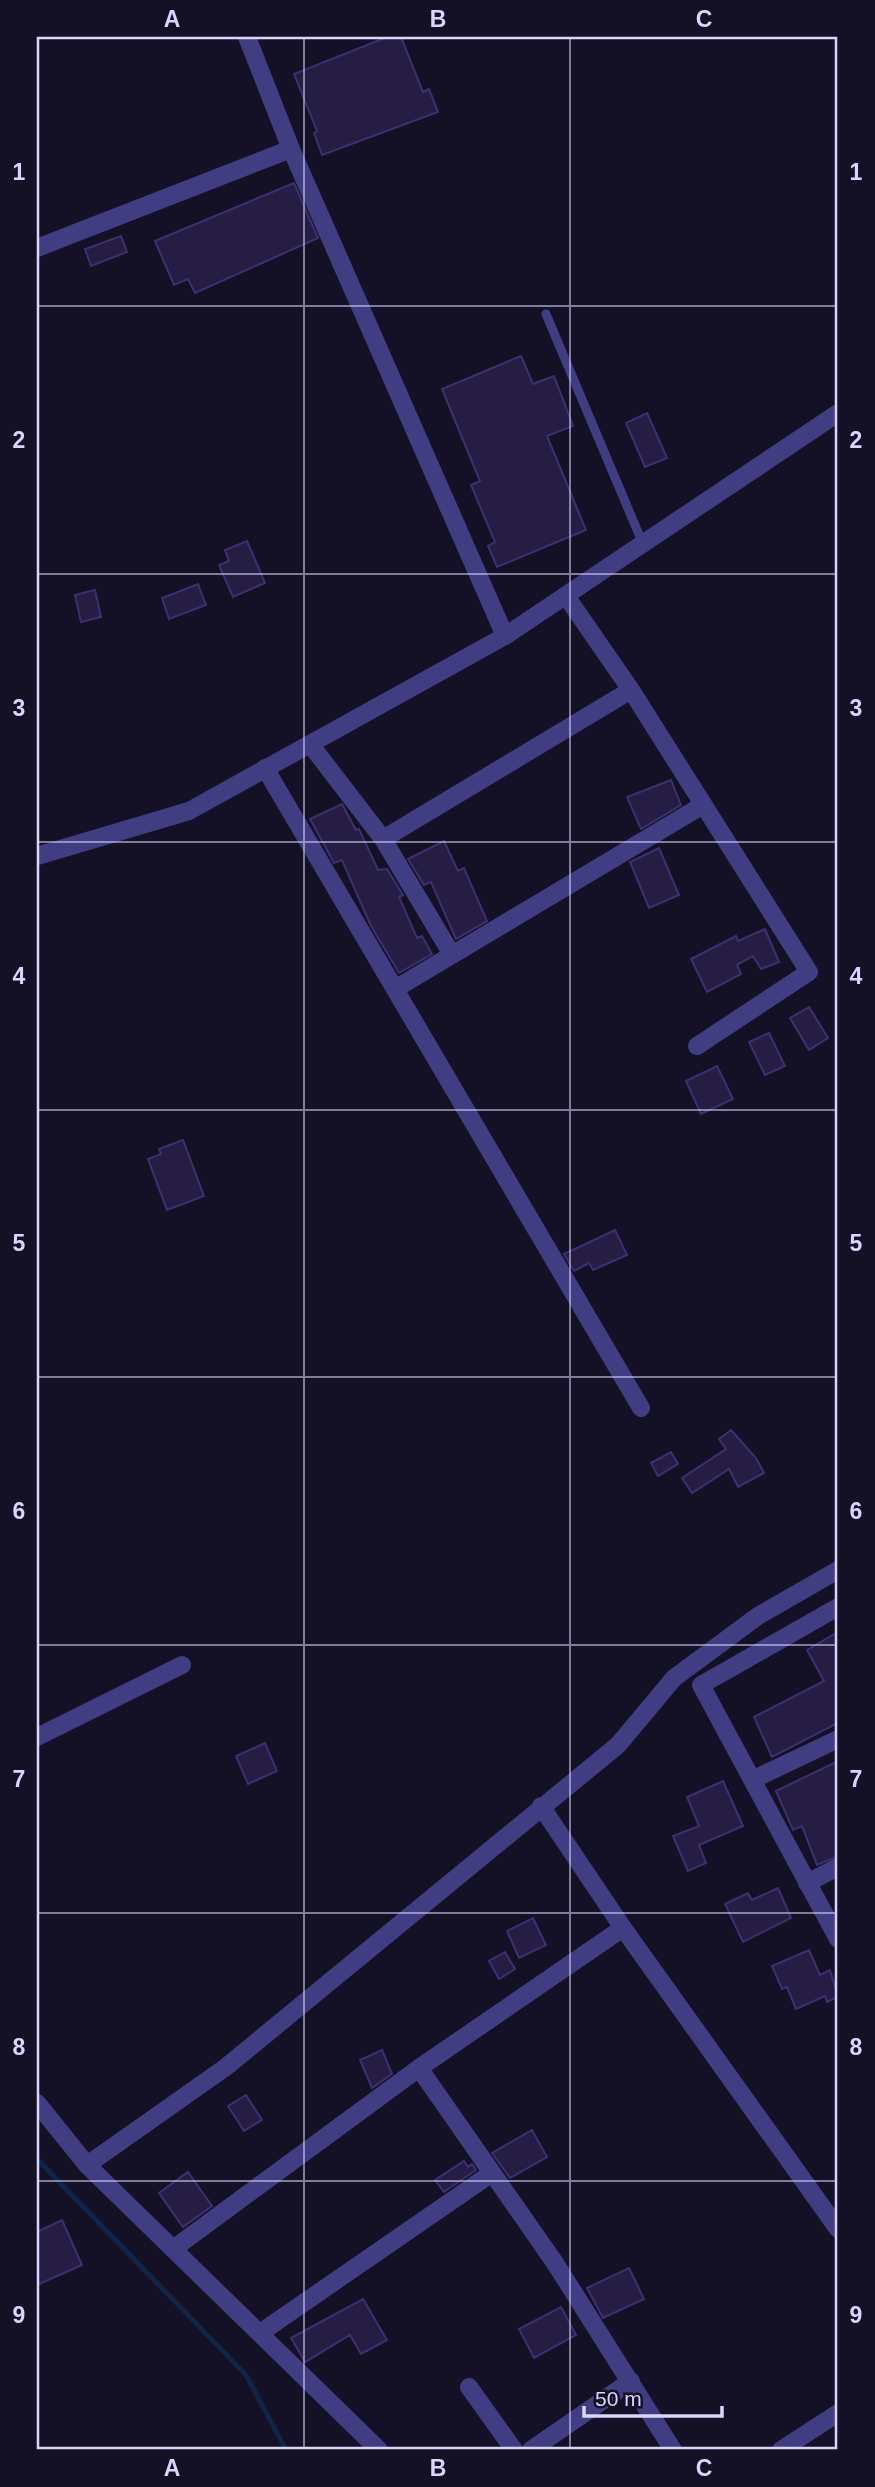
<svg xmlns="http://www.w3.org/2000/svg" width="875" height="2487" viewBox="0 0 875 2487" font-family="Helvetica,sans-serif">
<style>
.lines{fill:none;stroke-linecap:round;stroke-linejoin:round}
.stream{stroke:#102448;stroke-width:5}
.building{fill:#261d45;stroke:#3e3070;stroke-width:2}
.lane{stroke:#413d82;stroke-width:9}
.street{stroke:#413d82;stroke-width:18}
.grid{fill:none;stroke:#dbd5fd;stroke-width:2;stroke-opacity:0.55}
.neatline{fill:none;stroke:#dbd5fd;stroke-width:2.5}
.grid-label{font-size:23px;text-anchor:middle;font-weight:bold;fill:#dbd5fd}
</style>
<rect width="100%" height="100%" fill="#141025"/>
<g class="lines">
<!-- stream -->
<path class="stream" d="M 37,2159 L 246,2375 L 286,2450"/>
</g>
<!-- building -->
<path class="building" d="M 387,37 L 401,37 L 423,92 L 429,89 L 438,112 L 322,155 L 314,133 L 317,131 L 294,74 Z
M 294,183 L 318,238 L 195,293 L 188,279 L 174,285 L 155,241 Z
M 121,236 L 127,252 L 91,266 L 85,249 Z
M 521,356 L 533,384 L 554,376 L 573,426 L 547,436 L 586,530 L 497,567 L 488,546 L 495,542 L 471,485 L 480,481 L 442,389 Z
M 647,413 L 667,458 L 645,467 L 626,423 Z
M 247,541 L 265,583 L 233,597 L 219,565 L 229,561 L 225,550 Z
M 198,584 L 206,605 L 169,619 L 162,598 Z
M 95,590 L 101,617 L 81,622 L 75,595 Z
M 671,780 L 681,805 L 641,829 L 627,797 Z
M 342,804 L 356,830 L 359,829 L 378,870 L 387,869 L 403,895 L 399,897 L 417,938 L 422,936 L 432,954 L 399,973 L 371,926 L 342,860 L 334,863 L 310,819 Z
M 444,841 L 458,871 L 464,868 L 487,921 L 456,939 L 431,882 L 424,885 L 408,859 Z
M 659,848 L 679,895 L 649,908 L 630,862 Z
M 765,929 L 779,962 L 761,969 L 753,956 L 737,965 L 741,974 L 707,992 L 691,959 L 736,936 L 738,941 Z
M 809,1007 L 828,1038 L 809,1050 L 790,1018 Z
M 769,1033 L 785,1066 L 765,1075 L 749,1042 Z
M 717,1066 L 733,1099 L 701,1114 L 686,1081 Z
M 183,1140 L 204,1196 L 167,1210 L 148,1159 L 161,1154 L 159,1149 Z
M 615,1230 L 627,1255 L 593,1270 L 589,1263 L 574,1271 L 564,1254 Z
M 731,1430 L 756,1458 L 764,1473 L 738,1487 L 729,1469 L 692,1493 L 682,1478 L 726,1449 L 719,1439 Z
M 671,1452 L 678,1464 L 658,1476 L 651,1463 Z
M 838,1632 L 838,1723 L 772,1757 L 754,1717 L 824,1681 L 807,1650 Z
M 265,1743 L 277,1771 L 248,1784 L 236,1756 Z
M 838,1761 L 838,1856 L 817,1865 L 802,1826 L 793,1830 L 776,1791 Z
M 723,1781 L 743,1826 L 699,1845 L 706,1863 L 688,1871 L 673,1836 L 699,1826 L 687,1797 Z
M 778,1888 L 791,1918 L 743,1942 L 725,1904 L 748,1893 L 752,1900 Z
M 533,1918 L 546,1945 L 519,1958 L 507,1931 Z
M 809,1950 L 820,1975 L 830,1970 L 838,1997 L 827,2002 L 825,1996 L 796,2009 L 787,1987 L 782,1989 L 772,1966 Z
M 505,1952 L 515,1969 L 499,1979 L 489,1961 Z
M 382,2050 L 392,2074 L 372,2088 L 360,2060 Z
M 246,2095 L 262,2120 L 244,2131 L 228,2106 Z
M 532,2130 L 547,2157 L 510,2178 L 492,2153 Z
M 464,2161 L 468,2167 L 472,2164 L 476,2170 L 444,2192 L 435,2180 Z
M 188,2172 L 212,2206 L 183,2227 L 159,2193 Z
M 62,2220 L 82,2265 L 37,2285 L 37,2232 Z
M 629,2268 L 644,2299 L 603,2318 L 587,2288 Z
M 363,2299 L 387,2340 L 361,2354 L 350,2335 L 305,2362 L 291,2338 Z
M 561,2307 L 576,2335 L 534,2358 L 519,2329 Z"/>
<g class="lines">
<!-- lane -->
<path class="lane" d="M 546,314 L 643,544"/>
<!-- street -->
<path class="street" d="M 247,37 L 291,149 L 505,636
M 37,248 L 291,149
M 566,596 L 631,690 L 809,972 L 697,1046
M 310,744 L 383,839 L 451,953
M 265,768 L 641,1408
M 383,839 L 631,690
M 37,856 L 189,811 L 505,636 L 838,413
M 395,989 L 703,805
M 838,1607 L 701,1685 L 838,1939
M 37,1737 L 182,1665
M 752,1780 L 838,1739
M 541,1806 L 623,1928 L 838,2229
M 807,1883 L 838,1867
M 419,2068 L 555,2263 L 673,2450
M 37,2103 L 87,2165 L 379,2450
M 87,2165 L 226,2067 L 618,1745 L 674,1678 L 758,1616 L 838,1570
M 173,2249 L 419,2068 L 623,1928
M 260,2333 L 492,2173
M 469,2387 L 514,2450
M 531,2450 L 631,2381
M 781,2450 L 838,2413"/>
</g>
<!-- grid -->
<path class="grid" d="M 304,37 L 304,2450M 570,37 L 570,2450M 37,306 L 838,306M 37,574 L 838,574M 37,842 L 838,842M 37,1110 L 838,1110M 37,1377 L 838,1377M 37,1645 L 838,1645M 37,1913 L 838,1913M 37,2181 L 838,2181"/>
<!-- border -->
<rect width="875" height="2487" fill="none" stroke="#141025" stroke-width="77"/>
<!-- scale -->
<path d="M584 2406v10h138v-10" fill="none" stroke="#dbd5fd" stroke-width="3.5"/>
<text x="595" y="2406" font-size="21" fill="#dbd5fd" stroke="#141025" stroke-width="5" paint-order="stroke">50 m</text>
<rect x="38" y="38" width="798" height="2410" class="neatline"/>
<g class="grid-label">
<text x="172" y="27">A</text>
<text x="438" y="27">B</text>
<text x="704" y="27">C</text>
<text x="19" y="180">1</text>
<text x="856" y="180">1</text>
<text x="19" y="448">2</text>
<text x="856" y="448">2</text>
<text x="19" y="716">3</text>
<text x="856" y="716">3</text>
<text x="19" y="984">4</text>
<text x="856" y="984">4</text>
<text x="19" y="1251">5</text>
<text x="856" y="1251">5</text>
<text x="19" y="1519">6</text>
<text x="856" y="1519">6</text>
<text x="19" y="1787">7</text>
<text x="856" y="1787">7</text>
<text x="19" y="2055">8</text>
<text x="856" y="2055">8</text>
<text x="19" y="2323">9</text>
<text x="856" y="2323">9</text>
<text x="172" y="2476">A</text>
<text x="438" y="2476">B</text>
<text x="704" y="2476">C</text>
</g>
</svg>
